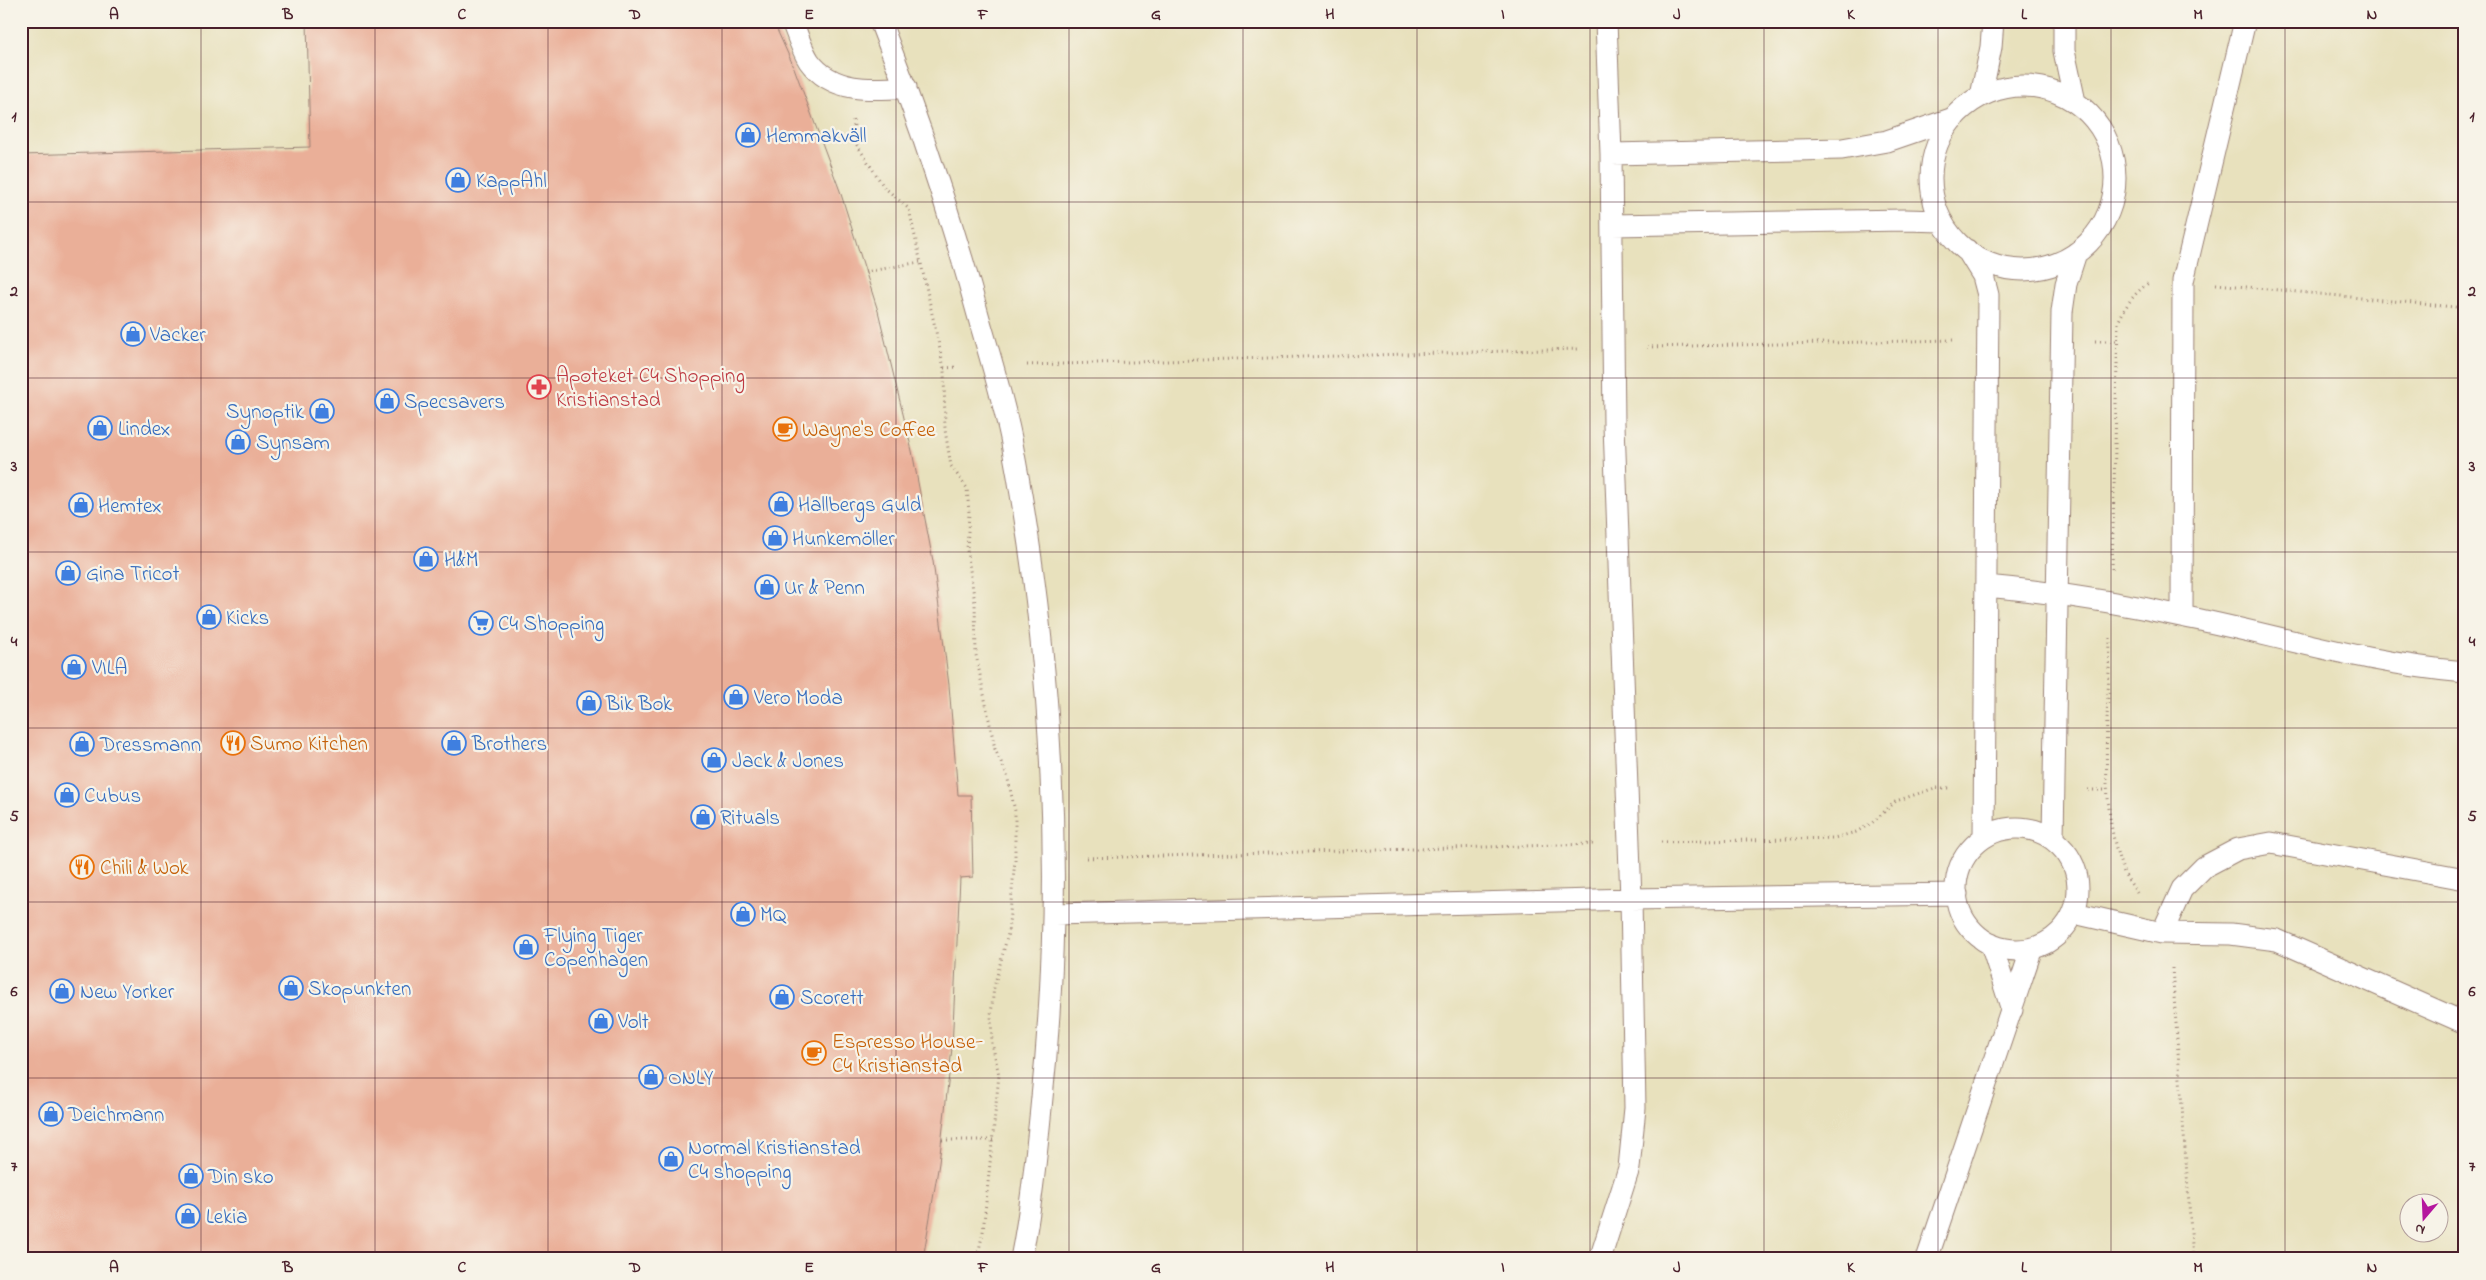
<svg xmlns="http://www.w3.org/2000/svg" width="2486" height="1280" viewBox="0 0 2486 1280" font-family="'Indie Flower',sans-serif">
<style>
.building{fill:#eaaf98}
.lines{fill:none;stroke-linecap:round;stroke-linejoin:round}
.service-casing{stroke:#998074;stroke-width:23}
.path{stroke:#998074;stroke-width:3;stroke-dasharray:1 4;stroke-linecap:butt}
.service{stroke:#fff;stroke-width:21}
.grid{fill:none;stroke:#4a1f2b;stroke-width:1;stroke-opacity:0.55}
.labels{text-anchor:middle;stroke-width:4.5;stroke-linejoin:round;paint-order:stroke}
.shop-label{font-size:21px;fill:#366cbe;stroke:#f7f3e8;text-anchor:start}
.health-label{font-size:21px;fill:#be3a42;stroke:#f7f3e8;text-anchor:start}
.food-label{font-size:21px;fill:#c56008;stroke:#f7f3e8;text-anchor:start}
.neatline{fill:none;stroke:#4a1f2b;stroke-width:2}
.grid-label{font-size:16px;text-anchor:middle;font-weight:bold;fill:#4a1f2b}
</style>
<rect width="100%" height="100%" fill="#f7f3e8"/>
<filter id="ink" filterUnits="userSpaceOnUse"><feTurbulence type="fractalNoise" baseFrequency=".02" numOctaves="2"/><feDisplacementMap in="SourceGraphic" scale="10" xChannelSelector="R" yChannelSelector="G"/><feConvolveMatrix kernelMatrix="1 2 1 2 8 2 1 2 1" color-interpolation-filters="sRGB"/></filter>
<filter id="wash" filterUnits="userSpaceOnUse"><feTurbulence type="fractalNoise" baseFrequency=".0096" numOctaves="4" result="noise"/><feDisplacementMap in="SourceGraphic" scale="20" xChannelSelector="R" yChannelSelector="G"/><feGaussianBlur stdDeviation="1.12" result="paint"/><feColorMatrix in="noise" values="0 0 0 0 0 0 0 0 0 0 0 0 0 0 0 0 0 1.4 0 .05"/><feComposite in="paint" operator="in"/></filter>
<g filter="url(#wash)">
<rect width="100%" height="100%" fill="#e8e1bd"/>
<g id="blocks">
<!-- building -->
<path class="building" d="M 307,21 L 773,21 L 793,65 L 840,191 L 878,311 L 912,451 L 933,561 L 949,685 L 958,795 L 971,795 L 973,877 L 960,878 L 952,1048 L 939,1163 L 923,1259 L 21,1259 L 21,155 L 310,147 Z"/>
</g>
</g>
<g filter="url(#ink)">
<use href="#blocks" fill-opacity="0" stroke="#998074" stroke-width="1"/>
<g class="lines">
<!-- service casing -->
<g class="service-casing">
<path id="service" d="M 792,21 C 797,34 802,50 809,61 C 832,93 872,90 906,87
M 880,21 C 919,120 952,219 980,322 C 991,360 1003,399 1011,438 C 1053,658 1065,886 1041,1108 C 1036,1158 1031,1209 1021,1259
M 2064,21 L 2064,51 L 2075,102
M1931 178a92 92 0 1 1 184 0a92 92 0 1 1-184 0Z
M 1981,96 L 1991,47 L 1993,21
M 1611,154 L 1842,149 L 1887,141 L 1954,118
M 1612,225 L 1905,220 L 1942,221
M 1967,250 L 1983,276 L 1988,295 L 1984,837
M 1986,586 C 2052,592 2117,602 2181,616 C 2276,635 2369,664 2465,672
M 2182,616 L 2183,281 L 2245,21
M1956 889a61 61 0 1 1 122 0a61 61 0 1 1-122 0Z
M 2053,838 L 2062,312 L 2066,284 L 2076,253
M 2074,913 L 2162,933 L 2231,934 L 2277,940 L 2465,1023
M 1054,914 L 1631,899 L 1957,894
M 2162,933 L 2182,889 L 2204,867 L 2238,849 L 2271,843 L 2465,879
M 1991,944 L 2012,1010
M 1600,1259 L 1629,1168 L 1635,1108 L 1631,899 L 1614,425 L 1611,154 L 1606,21
M 1927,1259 L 2032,948"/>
</g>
<!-- path -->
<path class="path" d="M 853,120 L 857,145 L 884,187 L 909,209 L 944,368 L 945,430 L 951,466 L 967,488 L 969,512 L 967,550 L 975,603 L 976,655 L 995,749 L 1007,775 L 1015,811 L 1015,860 L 1008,934 L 994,987 L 991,1015 L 992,1043 L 999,1075 L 983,1232 L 977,1259
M 865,272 L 920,262
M 2216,284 L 2465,308
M 2095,341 L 2116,341
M 1647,347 L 1953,340
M 1027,365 L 1578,349
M 944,368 L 959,367
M 2112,569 L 2118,323 C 2125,306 2134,293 2150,282
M 2110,638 C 2109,708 2097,804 2123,870 C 2126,878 2132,885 2137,893
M 2088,790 L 2107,790
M 1661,842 L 1834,838 L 1856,832 L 1872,823 L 1896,801 L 1935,788 L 1951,788
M 1087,858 L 1595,844
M 2172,968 L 2193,1259
M 942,1140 L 993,1140"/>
<!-- service -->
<use href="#service" class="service"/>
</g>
</g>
<!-- grid -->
<path class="grid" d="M 201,21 L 201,1259M 375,21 L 375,1259M 548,21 L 548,1259M 722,21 L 722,1259M 896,21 L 896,1259M 1069,21 L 1069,1259M 1243,21 L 1243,1259M 1417,21 L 1417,1259M 1590,21 L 1590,1259M 1764,21 L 1764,1259M 1938,21 L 1938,1259M 2111,21 L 2111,1259M 2285,21 L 2285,1259M 21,202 L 2465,202M 21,378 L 2465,378M 21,552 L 2465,552M 21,728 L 2465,728M 21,902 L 2465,902M 21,1078 L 2465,1078"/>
<!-- icons -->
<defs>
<g id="shop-ring" transform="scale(1.25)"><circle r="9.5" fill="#f7f3e8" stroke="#3f7fe0" stroke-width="1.5"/><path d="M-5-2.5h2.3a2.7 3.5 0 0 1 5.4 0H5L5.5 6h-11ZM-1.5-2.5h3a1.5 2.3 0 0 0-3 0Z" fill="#3f7fe0"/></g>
<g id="pharmacy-ring" transform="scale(1.25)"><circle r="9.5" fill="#f7f3e8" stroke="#e0444e" stroke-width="1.5"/><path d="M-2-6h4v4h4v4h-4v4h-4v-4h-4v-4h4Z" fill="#e0444e"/></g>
<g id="cafe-ring" transform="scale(1.25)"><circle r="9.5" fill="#f7f3e8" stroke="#e8710a" stroke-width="1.5"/><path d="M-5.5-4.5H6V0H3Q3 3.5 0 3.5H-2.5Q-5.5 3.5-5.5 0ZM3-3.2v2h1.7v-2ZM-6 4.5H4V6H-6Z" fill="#e8710a"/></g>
<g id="supermarket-ring" transform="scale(1.25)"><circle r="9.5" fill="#f7f3e8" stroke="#3f7fe0" stroke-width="1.5"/><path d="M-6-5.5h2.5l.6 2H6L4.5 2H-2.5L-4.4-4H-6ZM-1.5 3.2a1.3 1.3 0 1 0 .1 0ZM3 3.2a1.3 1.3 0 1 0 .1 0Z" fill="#3f7fe0"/></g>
<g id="restaurant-ring" transform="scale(1.25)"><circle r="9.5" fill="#f7f3e8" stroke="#e8710a" stroke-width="1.5"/><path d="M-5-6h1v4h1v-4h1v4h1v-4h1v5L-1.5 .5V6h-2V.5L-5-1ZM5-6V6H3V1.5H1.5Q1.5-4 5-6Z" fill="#e8710a"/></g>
</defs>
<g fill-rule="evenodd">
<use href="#shop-ring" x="748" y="135"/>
<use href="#shop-ring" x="458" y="180"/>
<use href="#shop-ring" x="133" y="334"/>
<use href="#pharmacy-ring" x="539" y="387"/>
<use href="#shop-ring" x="387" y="401"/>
<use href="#shop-ring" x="322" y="411"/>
<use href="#shop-ring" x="100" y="428"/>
<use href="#cafe-ring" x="785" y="429"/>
<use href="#shop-ring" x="238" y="442"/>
<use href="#shop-ring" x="781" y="504"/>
<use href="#shop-ring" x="81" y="505"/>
<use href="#shop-ring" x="775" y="538"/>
<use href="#shop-ring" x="426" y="559"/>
<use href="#shop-ring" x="68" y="573"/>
<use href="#shop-ring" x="767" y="587"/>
<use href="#shop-ring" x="209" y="617"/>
<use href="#supermarket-ring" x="481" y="623"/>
<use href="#shop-ring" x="74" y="667"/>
<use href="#shop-ring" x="736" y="697"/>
<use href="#shop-ring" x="589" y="703"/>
<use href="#restaurant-ring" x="233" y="743"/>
<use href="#shop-ring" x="454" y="743"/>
<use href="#shop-ring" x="82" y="744"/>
<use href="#shop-ring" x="714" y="760"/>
<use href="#shop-ring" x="67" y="795"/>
<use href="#shop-ring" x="703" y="817"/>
<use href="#restaurant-ring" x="82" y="867"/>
<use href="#shop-ring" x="743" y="914"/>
<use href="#shop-ring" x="526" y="947"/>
<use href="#shop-ring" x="291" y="988"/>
<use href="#shop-ring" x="62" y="991"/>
<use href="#shop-ring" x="782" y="997"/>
<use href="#shop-ring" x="601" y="1021"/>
<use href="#cafe-ring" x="814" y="1053"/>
<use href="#shop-ring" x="651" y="1077"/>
<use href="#shop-ring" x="51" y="1114"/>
<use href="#shop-ring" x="671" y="1159"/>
<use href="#shop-ring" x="191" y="1176"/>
<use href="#shop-ring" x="188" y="1216"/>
</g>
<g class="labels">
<!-- shop labels -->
<g class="shop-label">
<text x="766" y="142">Hemmakväll</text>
<text x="476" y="187">KappAhl</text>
<text x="150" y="341">Vacker</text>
<text x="404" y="408">Specsavers</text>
<text x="304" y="418" text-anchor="end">Synoptik</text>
<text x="118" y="435">Lindex</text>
<text x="256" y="449">Synsam</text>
<text x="798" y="511">Hallbergs Guld</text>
<text x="98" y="512">Hemtex</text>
<text x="792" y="545">Hunkemöller</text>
<text x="444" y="566">H&amp;M</text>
<text x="86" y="580">Gina Tricot</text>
<text x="784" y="594">Ur &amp; Penn</text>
<text x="226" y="624">Kicks</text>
<text x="498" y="630">C4 Shopping</text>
<text x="92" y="674">VILA</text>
<text x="754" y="704">Vero Moda</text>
<text x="606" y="710">Bik Bok</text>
<text x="472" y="750">Brothers</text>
<text x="100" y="751">Dressmann</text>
<text x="732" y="767">Jack &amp; Jones</text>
<text x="84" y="802">Cubus</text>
<text x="720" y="824">Rituals</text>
<text x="760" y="921">MQ</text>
<text x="544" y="942">Flying Tiger<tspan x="544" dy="24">Copenhagen</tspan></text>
<text x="308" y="995">Skopunkten</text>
<text x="80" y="998">New Yorker</text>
<text x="800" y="1004">Scorett</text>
<text x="618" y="1028">Volt</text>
<text x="668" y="1084">ONLY</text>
<text x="68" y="1121">Deichmann</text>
<text x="688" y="1154">Normal Kristianstad<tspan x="688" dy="24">C4 shopping</tspan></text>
<text x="208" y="1183">Din sko</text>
<text x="206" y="1223">Lekia</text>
</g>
<!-- health labels -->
<g class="health-label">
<text x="556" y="382">Apoteket C4 Shopping<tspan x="556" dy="24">Kristianstad</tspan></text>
</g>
<!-- food labels -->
<g class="food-label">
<text x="802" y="436">Wayne's Coffee</text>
<text x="250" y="750">Sumo Kitchen</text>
<text x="100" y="874">Chili &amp; Wok</text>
<text x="832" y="1048">Espresso House-<tspan x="832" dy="24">C4 Kristianstad</tspan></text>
</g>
</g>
<!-- margin -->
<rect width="2486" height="1280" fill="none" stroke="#f7f3e8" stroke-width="55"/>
<!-- north arrow -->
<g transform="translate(2424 1218) rotate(199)"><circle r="24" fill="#f7f3e8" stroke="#b29e9c"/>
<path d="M0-4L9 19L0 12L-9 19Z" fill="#b5179e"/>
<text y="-8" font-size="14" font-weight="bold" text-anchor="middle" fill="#4a1f2b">N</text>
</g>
<rect x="28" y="28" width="2430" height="1224" class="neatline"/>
<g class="grid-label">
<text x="114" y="19">A</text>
<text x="288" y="19">B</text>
<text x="462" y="19">C</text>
<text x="635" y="19">D</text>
<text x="809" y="19">E</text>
<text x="983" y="19">F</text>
<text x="1156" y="19">G</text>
<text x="1330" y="19">H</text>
<text x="1503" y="19">I</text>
<text x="1677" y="19">J</text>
<text x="1851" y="19">K</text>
<text x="2024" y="19">L</text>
<text x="2198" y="19">M</text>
<text x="2372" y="19">N</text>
<text x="14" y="121">1</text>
<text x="2472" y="121">1</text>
<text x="14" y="296">2</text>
<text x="2472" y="296">2</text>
<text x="14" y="471">3</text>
<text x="2472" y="471">3</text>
<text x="14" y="646">4</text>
<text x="2472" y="646">4</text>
<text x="14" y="821">5</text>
<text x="2472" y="821">5</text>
<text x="14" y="996">6</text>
<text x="2472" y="996">6</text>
<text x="14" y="1171">7</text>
<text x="2472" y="1171">7</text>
<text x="114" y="1272">A</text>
<text x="288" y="1272">B</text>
<text x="462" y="1272">C</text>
<text x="635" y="1272">D</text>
<text x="809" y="1272">E</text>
<text x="983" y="1272">F</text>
<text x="1156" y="1272">G</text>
<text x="1330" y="1272">H</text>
<text x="1503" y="1272">I</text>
<text x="1677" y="1272">J</text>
<text x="1851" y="1272">K</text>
<text x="2024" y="1272">L</text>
<text x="2198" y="1272">M</text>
<text x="2372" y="1272">N</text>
</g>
</svg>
